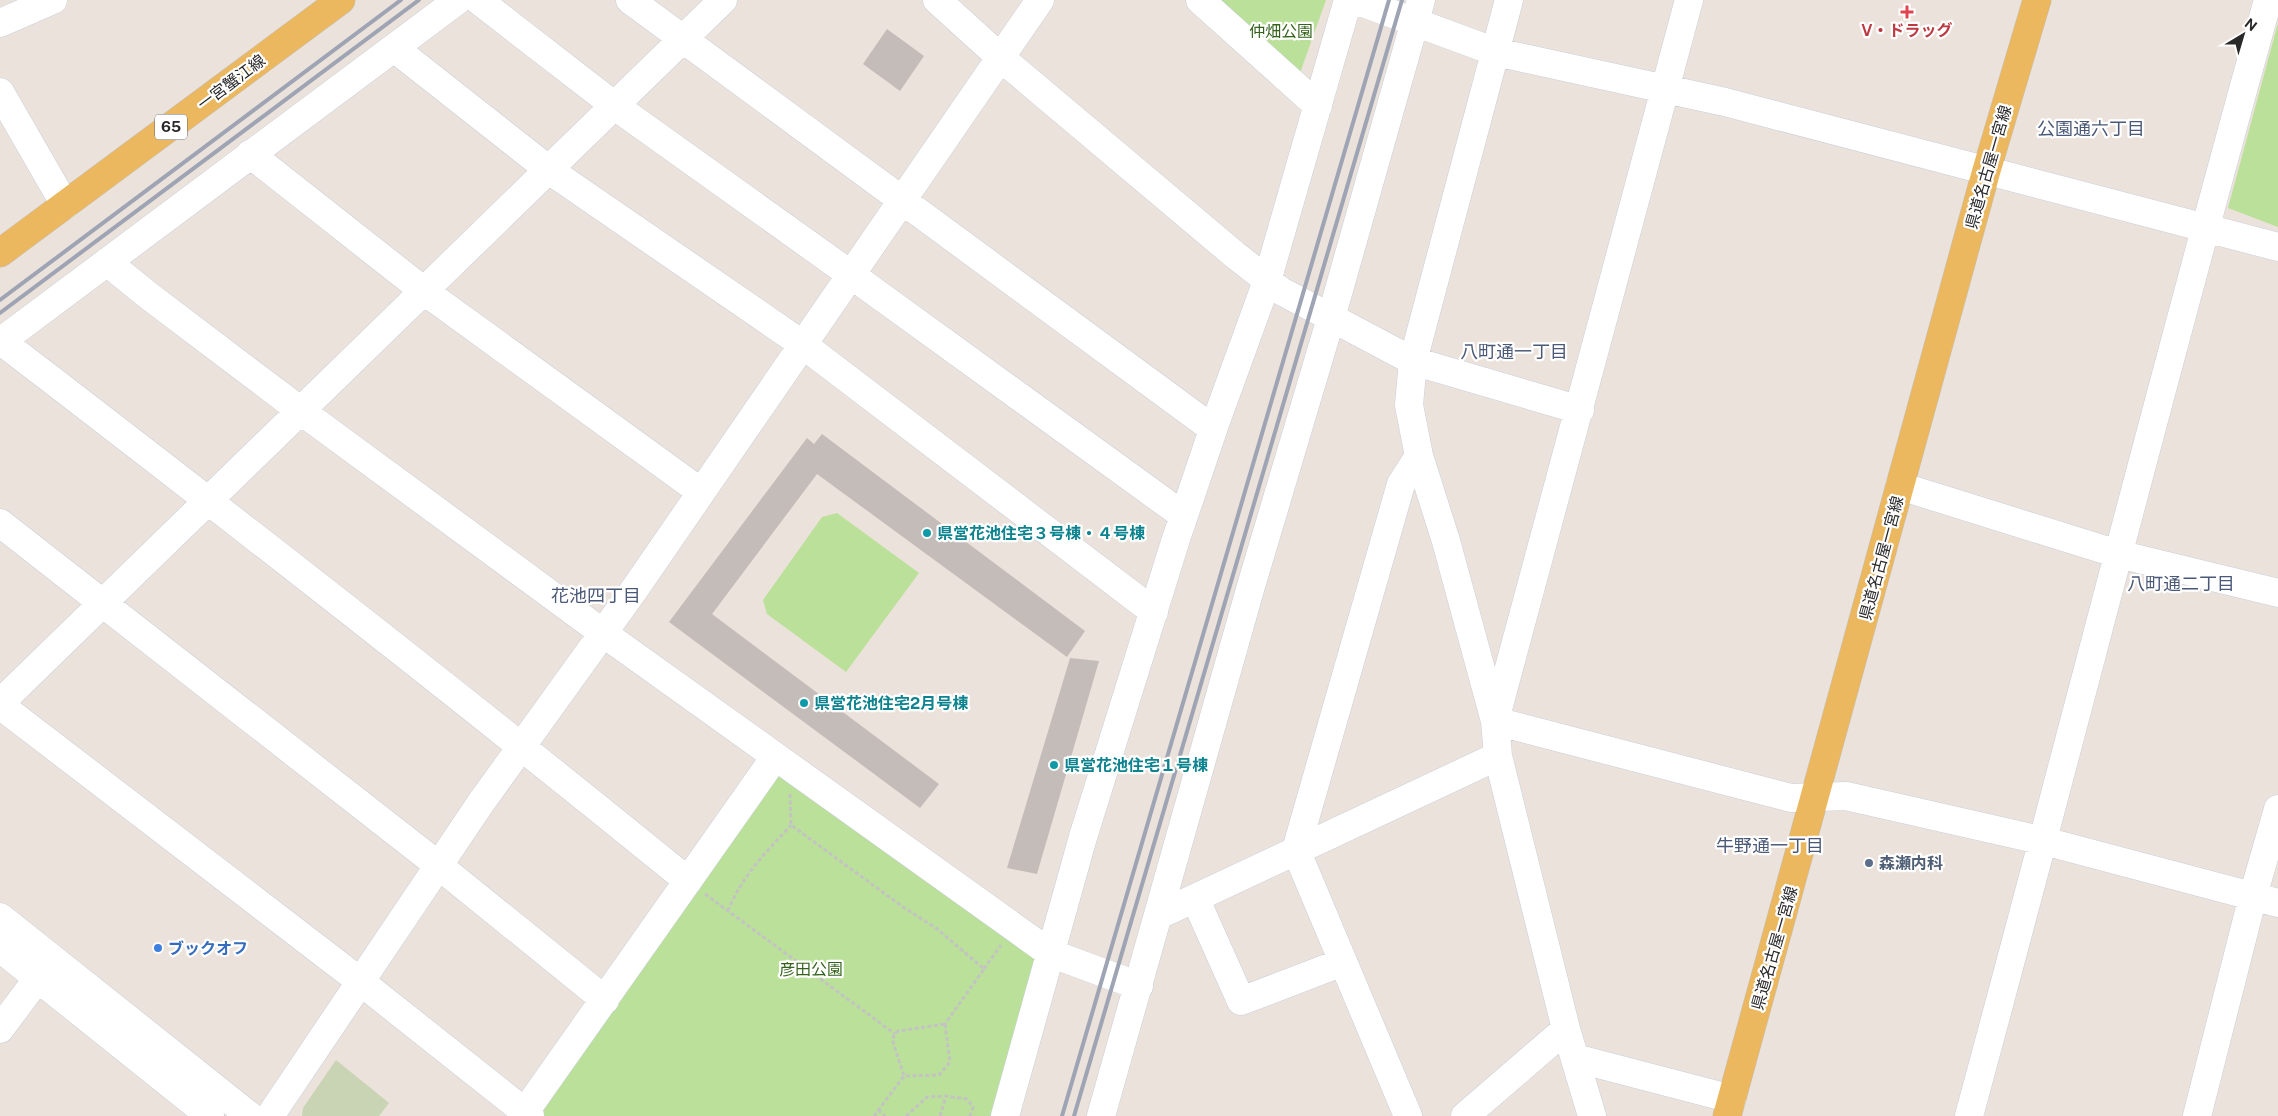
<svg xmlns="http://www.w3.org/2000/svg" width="2278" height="1116" viewBox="0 0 2278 1116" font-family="'Public Sans','Noto Sans JP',sans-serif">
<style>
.green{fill:#bbe099}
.cemetery{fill:#c8d4b3}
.building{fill:#c3bcb8}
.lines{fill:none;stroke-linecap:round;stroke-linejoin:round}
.minor-casing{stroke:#c9cfda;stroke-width:29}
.major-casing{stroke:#c3c3c3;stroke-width:29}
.path{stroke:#c3c3c3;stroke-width:3;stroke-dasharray:4 2.5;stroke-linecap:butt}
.minor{stroke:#fff;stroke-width:28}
.major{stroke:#ebb75f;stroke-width:28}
.rail{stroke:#9ea4b3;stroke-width:4}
.health-dot{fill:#e0444e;stroke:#fff;stroke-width:2}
.culture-dot{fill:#0f9aa8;stroke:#fff;stroke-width:2}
.service-dot{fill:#5c6f8a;stroke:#fff;stroke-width:2}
.shop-dot{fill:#3f7fe0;stroke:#fff;stroke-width:2}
.labels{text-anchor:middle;stroke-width:4.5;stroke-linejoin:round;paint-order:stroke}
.shield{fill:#fff;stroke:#696969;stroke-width:1}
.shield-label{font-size:15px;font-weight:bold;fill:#292929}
.health-label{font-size:16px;font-weight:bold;fill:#be3a42;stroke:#fff}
.park-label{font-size:16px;fill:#35631c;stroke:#fff}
.street-label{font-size:16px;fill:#292929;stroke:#fff}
.culture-label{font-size:16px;font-weight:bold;fill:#0d838f;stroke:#fff;text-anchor:start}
.service-label{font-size:16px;font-weight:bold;fill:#4e5e75;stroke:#fff;text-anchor:start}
.shop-label{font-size:16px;font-weight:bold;fill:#366cbe;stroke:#fff;text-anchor:start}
.neighbourhood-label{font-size:18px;fill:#4b5978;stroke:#fff}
</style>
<rect width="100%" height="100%" fill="#ebe2db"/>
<!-- green -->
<path class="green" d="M 1203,0 L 1326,0 L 1295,87 Z
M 2278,23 L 2278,227 L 2228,208 Z
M 837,513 L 919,573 L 846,672 L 767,614 L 763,600 L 822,517 Z
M 776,761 L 1041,954 L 999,1116 L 536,1116 Z"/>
<!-- cemetery -->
<path class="cemetery" d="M 336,1060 L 389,1103 L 379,1116 L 302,1116 L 303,1108 Z"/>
<!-- building -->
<path class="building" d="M 887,29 L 924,56 L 900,91 L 863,64 Z
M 822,434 L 1085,631 L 1067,657 L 817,474 L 712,614 L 939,784 L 920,808 L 669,622 L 807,438 L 814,444 Z
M 1070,658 L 1099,661 L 1037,874 L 1007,868 Z"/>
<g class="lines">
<!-- minor casing -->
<g class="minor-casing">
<path id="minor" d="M 478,0 L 615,106 L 850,274 L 1184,516
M 630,0 L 1213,429
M 937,0 L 1001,58 L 1235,255 L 1281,291 L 1413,361 L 1580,410
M 1200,0 L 1318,106
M 1355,0 L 1496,52 L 1725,102 L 2278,247
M 1509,0 L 1413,361 L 1409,405 L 1419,456 L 1446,541 L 1495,721 L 1498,756 L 1566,1029 L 1592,1116
M 0,23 L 53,0
M 394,48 L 549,170 L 802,344 L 1154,612
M 0,92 L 65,205
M 250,154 L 424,291 L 701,492
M 107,262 L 149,296 L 301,411 L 603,633 L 1050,953 L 1139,986
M 1,341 C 232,518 462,697 688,881
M 0,342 L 458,0
M 1900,486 L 2118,554 L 2278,593
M 0,523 L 438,865 L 605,1000
M 0,703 L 723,0
M 0,705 L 361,982 L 530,1116
M 1495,720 L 1689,0
M 1495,721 L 1791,798 L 1846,796 L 2044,841 L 2278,903
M 1195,898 L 1241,1001 L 1343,962
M 1159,915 L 1498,756
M 0,917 L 250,1116
M 0,948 L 210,1116
M 0,1029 L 38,978
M 1575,1058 L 1732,1099
M 270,1116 L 480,804 L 634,590 L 1040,0
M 522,1116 L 775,757
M 1005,1116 L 1083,837 L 1176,539 L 1215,424 L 1267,281 L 1348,0
M 1101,1116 L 1251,586 L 1331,318 L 1421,0
M 1408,1116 L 1296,850 L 1401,484 L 1419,456
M 1465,1116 L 1566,1029
M 1969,1116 C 2070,744 2164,371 2268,0
M 2197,1116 L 2253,896 L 2278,809"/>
</g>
<!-- major casing -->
<g class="major-casing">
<path id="major" d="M 0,253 L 341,0
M 1727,1116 L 1986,172 L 2037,0"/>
</g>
<!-- path -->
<path class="path" d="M 790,794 L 791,825 L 903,907 L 936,928 L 984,969 L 945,1024
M 705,894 L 895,1034
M 728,911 C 741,877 767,851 791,825
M 984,969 L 1001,945
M 945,1024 L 950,1062 L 939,1075 L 904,1076 L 892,1039 L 898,1031 Z
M 878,1110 L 885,1116
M 874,1116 L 904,1076
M 906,1116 L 927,1097 L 946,1096 L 967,1099 L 973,1107 L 970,1116
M 940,1116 L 946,1096"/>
<!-- minor -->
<use href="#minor" class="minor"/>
<!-- major -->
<use href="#major" class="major"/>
<!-- rail -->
<path class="rail" d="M 0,300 L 401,0
M 0,313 L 419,0
M 1062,1116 L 1389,0
M 1074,1116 L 1402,0"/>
</g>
<!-- markers -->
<path class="health-dot" d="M1904.5 4.5h5v5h5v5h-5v5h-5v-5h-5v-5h5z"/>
<g class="culture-dot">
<circle cx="927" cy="533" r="5"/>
<circle cx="804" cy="703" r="5"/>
<circle cx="1054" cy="765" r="5"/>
</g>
<circle class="service-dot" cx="1869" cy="863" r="5"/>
<circle class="shop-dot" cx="158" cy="948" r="5"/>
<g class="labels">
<!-- shield labels -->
<rect class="shield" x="155" y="114.5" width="32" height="25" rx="4"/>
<g class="shield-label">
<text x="171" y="132">65</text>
</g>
<!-- health labels -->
<g class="health-label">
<text x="1907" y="36">V・ドラッグ</text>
</g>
<!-- park labels -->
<g class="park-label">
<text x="1281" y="37">仲畑公園</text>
<text x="811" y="975">彦田公園</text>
</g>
<!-- street labels -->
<g class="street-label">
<text transform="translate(231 82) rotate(-37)" y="6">一宮蟹江線</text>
<text transform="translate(1988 167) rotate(-74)" y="6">県道名古屋一宮線</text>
<text transform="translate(1881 558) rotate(-75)" y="6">県道名古屋一宮線</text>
<text transform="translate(1774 948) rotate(-74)" y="6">県道名古屋一宮線</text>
</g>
<!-- culture labels -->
<g class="culture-label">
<text x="937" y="539">県営花池住宅３号棟・４号棟</text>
<text x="814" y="709">県営花池住宅2月号棟</text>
<text x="1064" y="771">県営花池住宅１号棟</text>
</g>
<!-- service labels -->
<g class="service-label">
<text x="1879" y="869">森瀬内科</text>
</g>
<!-- shop labels -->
<g class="shop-label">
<text x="168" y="954">ブックオフ</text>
</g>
<!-- neighbourhood labels -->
<g class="neighbourhood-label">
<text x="2091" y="135">公園通六丁目</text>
<text x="1514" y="358">八町通一丁目</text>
<text x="2181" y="590">八町通二丁目</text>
<text x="596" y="602">花池四丁目</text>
<text x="1770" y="852">牛野通一丁目</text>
</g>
</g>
<!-- north arrow -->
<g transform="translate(2243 35) rotate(38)" stroke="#ffffff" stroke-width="4" paint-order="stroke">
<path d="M0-4L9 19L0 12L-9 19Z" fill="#292929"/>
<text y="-8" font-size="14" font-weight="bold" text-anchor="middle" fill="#292929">N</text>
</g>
</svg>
